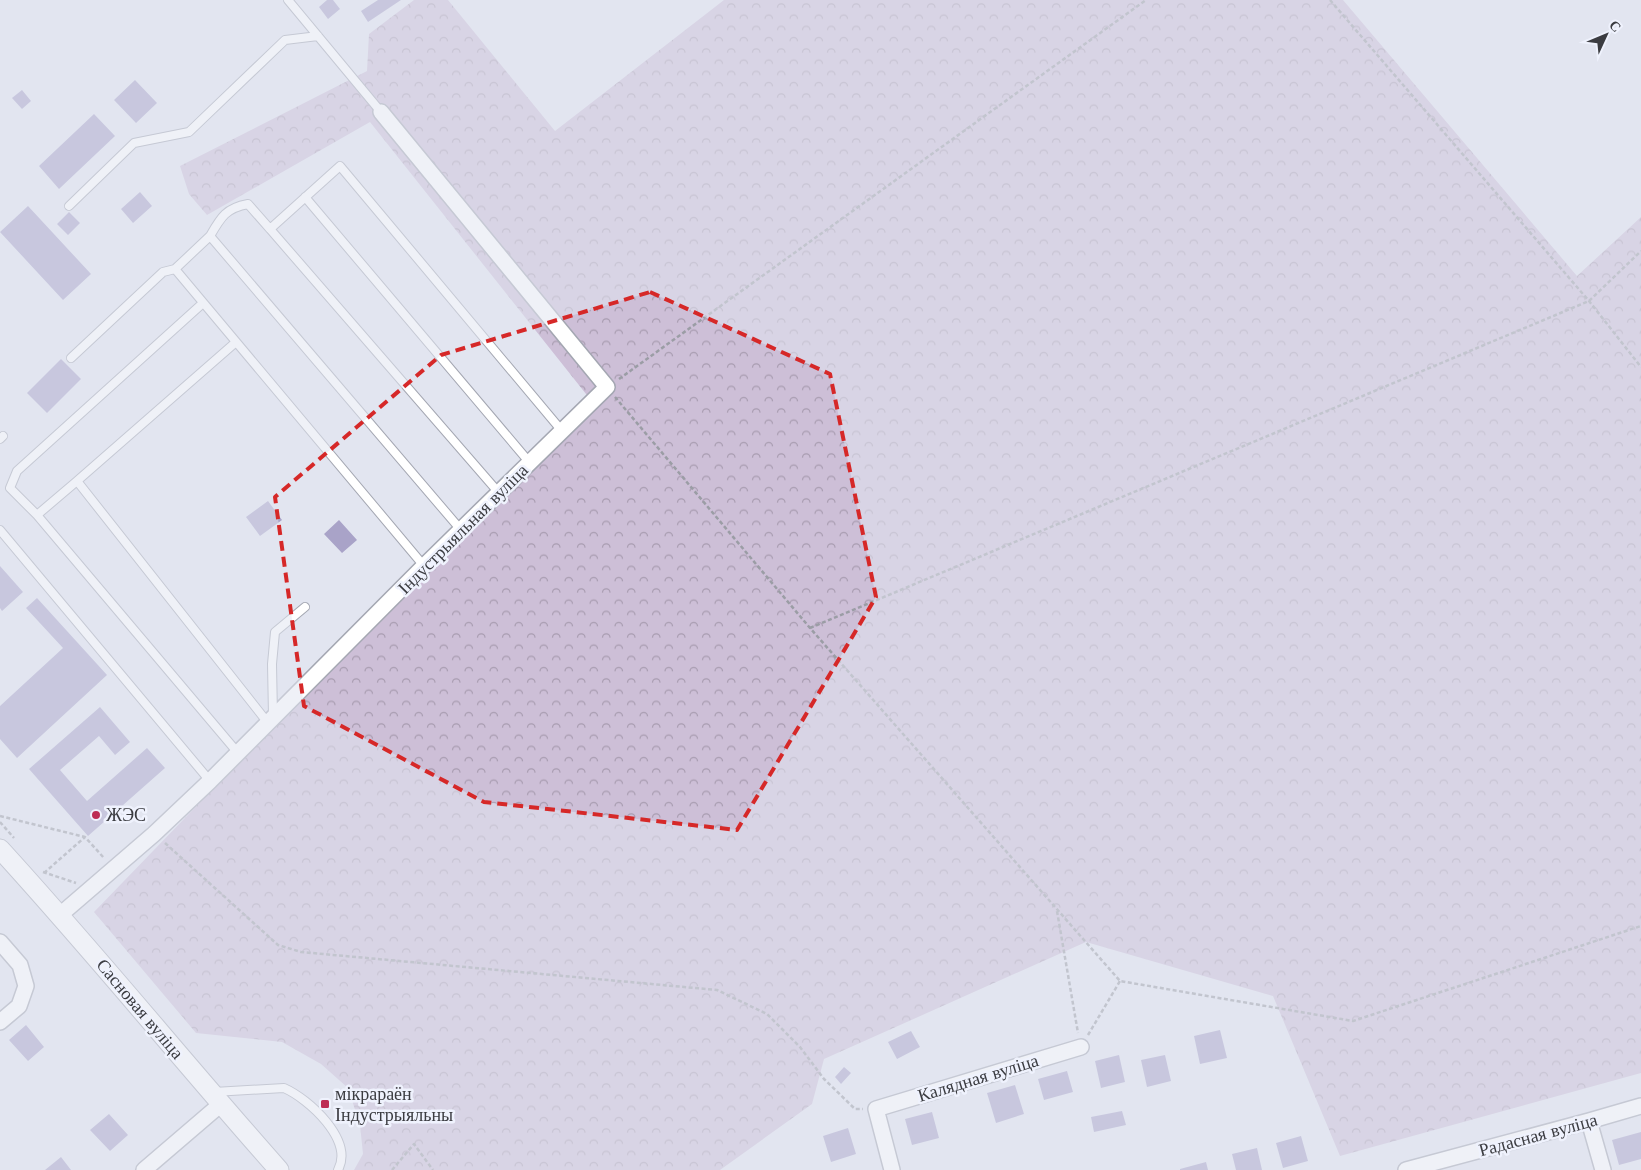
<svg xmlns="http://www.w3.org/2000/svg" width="1641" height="1170" viewBox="0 0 1641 1170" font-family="'Libre Baskerville',serif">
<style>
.forest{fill:url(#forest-crowns)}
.building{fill:#a9a3c8}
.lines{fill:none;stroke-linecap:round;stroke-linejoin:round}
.service-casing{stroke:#a4a7b2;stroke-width:10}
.minor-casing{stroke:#a4a7b2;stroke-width:18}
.tertiary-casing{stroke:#a4a7b2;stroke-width:21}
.path{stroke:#9b9da5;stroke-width:2.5;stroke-dasharray:4 2.5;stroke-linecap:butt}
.service{stroke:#fff;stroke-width:8}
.minor{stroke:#fff;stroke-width:15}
.tertiary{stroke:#fff;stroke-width:19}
.marked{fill:none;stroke:#d62828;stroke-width:4;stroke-dasharray:10 6;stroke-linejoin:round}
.poi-dot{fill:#bd2d55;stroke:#eff2fd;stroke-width:2}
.labels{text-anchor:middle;stroke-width:5;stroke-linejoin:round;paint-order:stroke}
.street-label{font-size:18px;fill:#3b3c41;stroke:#eff2fd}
.poi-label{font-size:18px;fill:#3b3c41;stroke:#eff2fd;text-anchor:start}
</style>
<defs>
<pattern id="forest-crowns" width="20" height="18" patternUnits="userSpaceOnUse" patternTransform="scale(1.25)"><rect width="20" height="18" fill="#cdbfd7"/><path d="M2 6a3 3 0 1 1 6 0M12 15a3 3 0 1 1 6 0" fill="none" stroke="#a89cb0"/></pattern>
</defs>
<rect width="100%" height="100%" fill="#e2e5f0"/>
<!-- forest -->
<path class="forest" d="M 414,0 L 448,0 L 555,131 L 724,0 L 1343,0 L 1577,276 L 1641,217 L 1641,1073 L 1340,1156 L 1273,996 L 1086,942 L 824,1059 L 812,1104 L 720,1170 L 354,1170 L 363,1154 L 360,1125 L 348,1088 L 321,1064 L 282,1042 L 196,1033 L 94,912 L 590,399 L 370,122 L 207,215 L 189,194 L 180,166 L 367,71 L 369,34 Z"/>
<!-- building -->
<path class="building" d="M 327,0 L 333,0 L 340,9 L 328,19 L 319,7 Z
M 378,0 L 401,0 L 368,22 L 361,11 Z
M 135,80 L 157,103 L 136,123 L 114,100 Z
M 22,90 L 31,101 L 22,109 L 12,98 Z
M 94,114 L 115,136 L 59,189 L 39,166 Z
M 140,192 L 152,206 L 133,223 L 121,209 Z
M 28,206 L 91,274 L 63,300 L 0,232 Z
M 69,212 L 80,223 L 68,235 L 57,224 Z
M 61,359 L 81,379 L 47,413 L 27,393 Z
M 268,501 L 282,520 L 260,536 L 246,517 Z
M 339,520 L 357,540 L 342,553 L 324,534 Z
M 0,566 L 23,592 L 2,611 L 0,608 Z
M 37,598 L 107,675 L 17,758 L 0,739 L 0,706 L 63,648 L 26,608 Z
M 100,707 L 130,742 L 115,755 L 99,736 L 60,770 L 87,801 L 147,748 L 165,768 L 88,836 L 29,769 Z
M 26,1025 L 44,1047 L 28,1061 L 9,1040 Z
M 1220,1030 L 1227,1058 L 1200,1064 L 1194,1036 Z
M 911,1031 L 920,1047 L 897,1059 L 888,1042 Z
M 1119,1055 L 1125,1082 L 1101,1088 L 1095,1061 Z
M 1165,1055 L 1171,1081 L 1147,1087 L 1141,1060 Z
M 844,1067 L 851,1073 L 841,1084 L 835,1077 Z
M 1067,1071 L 1073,1092 L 1044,1100 L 1038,1079 Z
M 1015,1085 L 1024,1114 L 996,1123 L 987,1093 Z
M 1122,1111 L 1126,1125 L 1094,1132 L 1091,1117 Z
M 932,1112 L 939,1138 L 912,1145 L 905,1119 Z
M 109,1114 L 128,1135 L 110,1151 L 90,1130 Z
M 848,1128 L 856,1154 L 831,1162 L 823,1136 Z
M 1641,1132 L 1641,1159 L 1619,1165 L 1612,1140 Z
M 1301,1136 L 1308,1161 L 1283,1168 L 1276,1143 Z
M 1257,1148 L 1262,1170 L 1236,1170 L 1232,1154 Z
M 61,1157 L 71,1170 L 45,1170 Z
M 1206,1162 L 1208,1170 L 1180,1170 L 1180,1169 Z"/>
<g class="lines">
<!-- service casing -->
<g class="service-casing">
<path id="service" d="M 288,0 L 381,112
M 305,197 L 530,463
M 69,206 L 134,143 L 189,132 L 285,40 L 318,36
M 210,236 C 221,217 226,208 248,204 L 270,229
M 175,269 L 424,566
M 203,303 L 17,471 L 10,488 L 37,515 L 238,753
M 236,342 L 77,481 L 268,723
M 71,358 L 163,272 L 175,269 L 210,236 L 461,530
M 0,439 L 3,436
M 499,493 L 270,229 L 340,166 L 562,431
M 37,515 L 77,481
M 0,530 L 210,781
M 273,716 L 272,664 L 275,632 L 305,607
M 214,1092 L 284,1088 C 309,1099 354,1140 338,1170"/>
</g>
<!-- minor casing -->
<g class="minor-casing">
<path id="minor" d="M 60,915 L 154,834 L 210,781 L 424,566 L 607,387 L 381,112
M 0,942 L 20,965 L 26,986 L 19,1006 L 0,1022
M 1589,1121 L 1603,1170
M 144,1170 L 221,1104
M 892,1170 L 876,1109 L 1081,1047
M 1406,1170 L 1589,1121 L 1641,1106"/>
</g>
<!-- tertiary casing -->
<g class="tertiary-casing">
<path id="tertiary" d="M 0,849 C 96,954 185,1064 279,1170"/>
</g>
<!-- path -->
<path class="path" d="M 1330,0 L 1589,301 L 1641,367
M 619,379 L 1146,0
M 615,397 L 810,628 L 1120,981 L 1353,1021 L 1641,926
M 810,628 L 1589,301 L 1641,251
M 0,816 L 85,837 L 104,858
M 0,822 L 14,838
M 165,843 L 278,945 L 301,952 L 717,990 L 767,1014 L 800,1047 L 824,1079 L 855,1109 L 863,1109
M 43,872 L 76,883
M 44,873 L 85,837
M 1057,911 L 1078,1033
M 1088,1035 L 1120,981
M 392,1170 L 414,1144 L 433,1170"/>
<!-- service -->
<use href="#service" class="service"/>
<!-- minor -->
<use href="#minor" class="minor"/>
<!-- tertiary -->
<use href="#tertiary" class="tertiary"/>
</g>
<!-- marked area -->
<path d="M0 0H1641V1170H0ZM 650,292 L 830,374 L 876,597 L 737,830 L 484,802 L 304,706 L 275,497 L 441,355 Z" fill="#e2e5f0" fill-opacity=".55" fill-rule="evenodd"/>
<path class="marked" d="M 650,292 L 830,374 L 876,597 L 737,830 L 484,802 L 304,706 L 275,497 L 441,355 Z"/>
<!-- markers -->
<g class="poi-dot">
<circle cx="96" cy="815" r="5"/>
<rect x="320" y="1099" width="10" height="10" rx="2.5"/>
</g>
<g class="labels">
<!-- street labels -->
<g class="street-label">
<text transform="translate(463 529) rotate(-45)" y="6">Індустрыяльная вуліца</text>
<text transform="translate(140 1009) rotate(50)" y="6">Сасновая вуліца</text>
<text transform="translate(978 1078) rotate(-17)" y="6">Калядная вуліца</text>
<text transform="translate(1538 1135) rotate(-15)" y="6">Радасная вуліца</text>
</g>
<!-- poi labels -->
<g class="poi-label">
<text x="106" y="821">ЖЭС</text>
<text x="335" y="1100">мікрараён<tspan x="335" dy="21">Індустрыяльны</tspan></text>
</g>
</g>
<!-- north arrow -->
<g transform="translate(1606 35) rotate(46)" stroke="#eff2fd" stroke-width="4" paint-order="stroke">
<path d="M0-4L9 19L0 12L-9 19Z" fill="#3b3c41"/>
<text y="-8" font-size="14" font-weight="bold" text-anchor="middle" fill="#3b3c41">С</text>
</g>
</svg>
